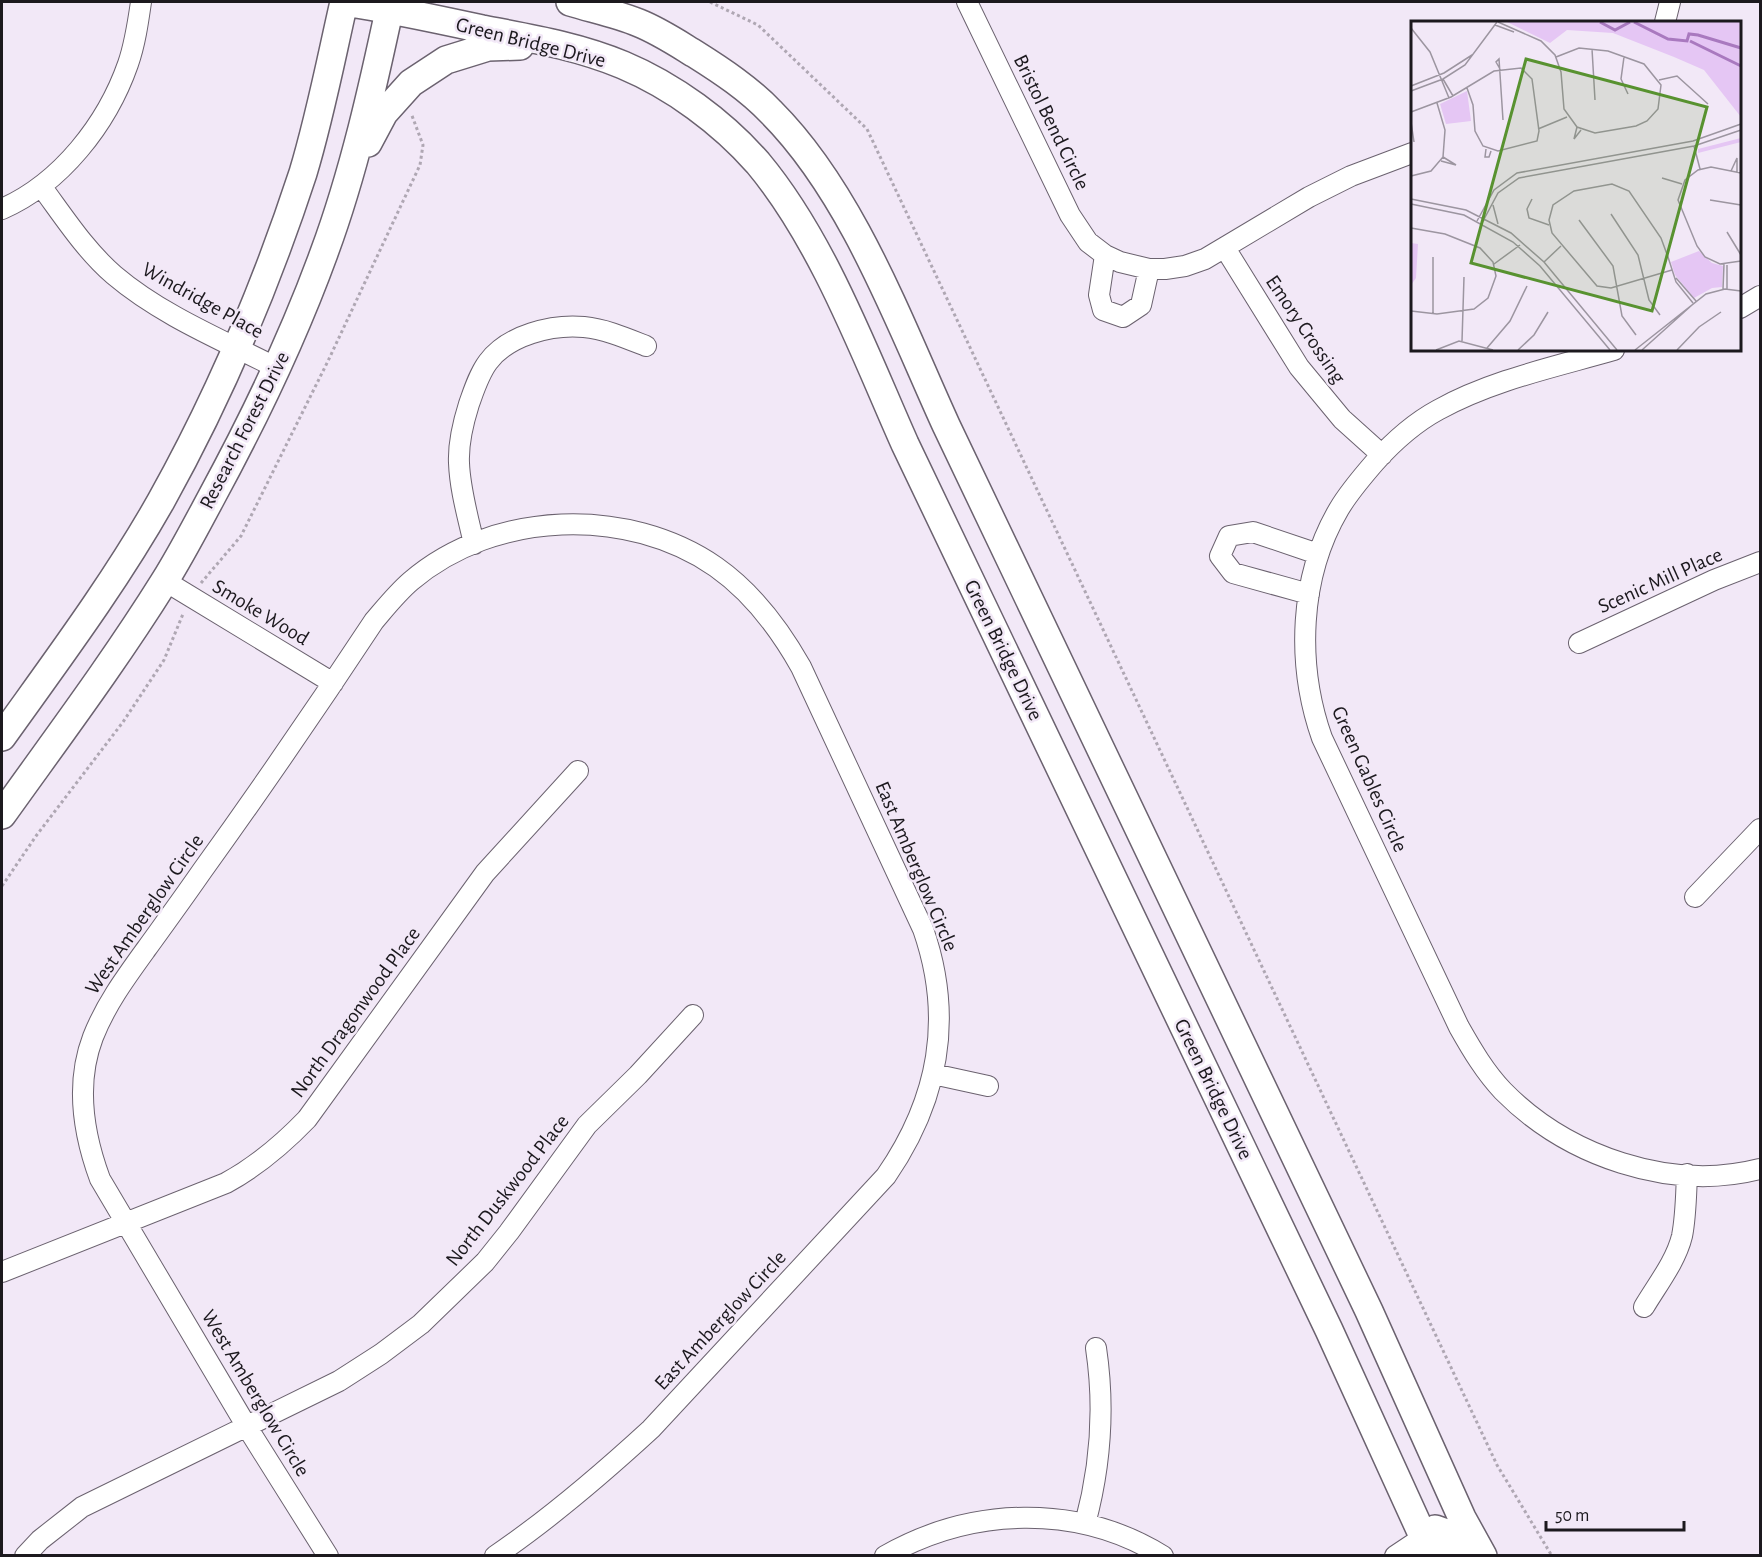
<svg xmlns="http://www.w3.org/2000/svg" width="1762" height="1557" viewBox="0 0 1762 1557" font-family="'Alegreya Sans',sans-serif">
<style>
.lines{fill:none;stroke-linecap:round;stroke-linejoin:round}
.street-casing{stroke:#6b626f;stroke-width:22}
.secondary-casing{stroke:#6b626f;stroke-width:30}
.path{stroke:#afa7b3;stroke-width:3;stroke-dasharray:3 3;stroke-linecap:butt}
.street{stroke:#fff;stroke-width:20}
.secondary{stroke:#fff;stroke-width:27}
.labels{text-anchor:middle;stroke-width:5;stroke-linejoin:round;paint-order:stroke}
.street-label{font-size:21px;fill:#1c191e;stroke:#f2e8f7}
.inset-river{fill:none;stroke:#a979bf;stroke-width:3}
.inset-road{fill:none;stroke:#9c95a0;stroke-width:1.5}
.view{fill:#589230;fill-opacity:0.15;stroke:#589230;stroke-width:3}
.inset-edge{fill:none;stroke:#1c191e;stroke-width:3}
</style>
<rect width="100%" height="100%" fill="#f2e8f7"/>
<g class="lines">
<!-- street casing -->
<g class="street-casing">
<path id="street" d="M 967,2 L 1070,215 L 1088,242 L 1105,255 L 1120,262 L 1149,269 L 1165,269 L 1185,266 L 1205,259 L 1309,197 L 1351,176 L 1412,153
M 1665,22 L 1670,2
M 41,186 C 64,217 85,250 114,275 C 161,315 222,340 277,368
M 2,209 C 61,183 107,124 128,64 C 135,44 138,23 141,2
M 1225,248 L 1299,367 L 1342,419 L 1382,455
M 1105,255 L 1099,295 L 1103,310 L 1123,317 L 1141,305 L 1149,269
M 1740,308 L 1760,296
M 1614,350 C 1555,367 1492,380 1438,410 C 1414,423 1393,442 1375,462 C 1362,477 1349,492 1339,509 C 1299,577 1296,664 1322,738 L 1459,1027 C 1472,1050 1485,1072 1503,1091 C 1567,1156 1670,1192 1760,1169
M 474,544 C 468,517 460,490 459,463 C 458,442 463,423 469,404 C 474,390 479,374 488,362 C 508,335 552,324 584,327 C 605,329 626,338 646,346
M 165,581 L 333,683
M 1309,594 L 1233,573 L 1220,556 L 1229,536 L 1253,532 L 1318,554
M 1579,643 L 1714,580 L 1760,562
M 1695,897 L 1760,829
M 933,1074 L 988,1086
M 2,1272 L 226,1183 C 257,1166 282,1145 307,1119 L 485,873 L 578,771
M 1644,1307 C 1657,1285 1676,1261 1682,1236 C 1686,1216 1686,1195 1687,1174
M 1085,1524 C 1101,1465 1105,1408 1096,1348
M 25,1556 L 40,1540 L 82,1507 L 339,1381 L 381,1354 L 421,1324 L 485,1262 L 509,1232 L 587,1125 L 638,1075 L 693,1015
M 328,1556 L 247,1427 L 100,1179 C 83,1133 75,1084 93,1037 C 106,1004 126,977 147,948 C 165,923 184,897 202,871 C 261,789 318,706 374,621 C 386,607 397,593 411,581 C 494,510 628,506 716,567 C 753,593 779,628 801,667 L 923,929 C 954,1018 939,1099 886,1176 L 651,1429 C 602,1474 551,1518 495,1556
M 885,1556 C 971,1507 1077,1503 1163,1556
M 1395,1556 L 1422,1538"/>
</g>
<!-- secondary casing -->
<g class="secondary-casing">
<path id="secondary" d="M 344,2 C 390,9 436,19 482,29 C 529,38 578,46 623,65 C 673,86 722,122 758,163 C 823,241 864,352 905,444 L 1329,1330 L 1432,1556
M 570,2 C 593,9 617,14 639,23 C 659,31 677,43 695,54 C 722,71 749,89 771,112 C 852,193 899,322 946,425 L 1369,1311 L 1462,1518 L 1483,1556
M 368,143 L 384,113 L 411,83 L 446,60 L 488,47 L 520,46
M 2,737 C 57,660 114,584 161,501 C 219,397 266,286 303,173 C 320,117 331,59 344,2
M 2,815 C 57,738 114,662 164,582 C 181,555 196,526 211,498 C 254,419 293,338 324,253 C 354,172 373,86 391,2
M 1422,1538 L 1435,1529 L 1449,1534 L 1461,1556"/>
</g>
<!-- path -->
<path class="path" d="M 710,2 L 758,25 L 867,129 L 1497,1465 L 1552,1556
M 201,583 L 241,536 L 328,361 L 420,165 L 423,145 L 411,113
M 2,886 L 36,836 L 123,722 L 164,660 L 183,614"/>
<!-- street -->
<use href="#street" class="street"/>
<!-- secondary -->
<use href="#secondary" class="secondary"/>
</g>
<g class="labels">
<!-- street labels -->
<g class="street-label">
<text transform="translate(531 42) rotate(14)" y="7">Green Bridge Drive</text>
<text transform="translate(1052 122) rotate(64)" y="7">Bristol Bend Circle</text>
<text transform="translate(203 300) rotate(29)" y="7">Windridge Place</text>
<text transform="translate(1306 329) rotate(56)" y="7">Emory Crossing</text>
<text transform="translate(244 430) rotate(-63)" y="7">Research Forest Drive</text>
<text transform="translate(1660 580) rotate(-24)" y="7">Scenic Mill Place</text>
<text transform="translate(261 612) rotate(31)" y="7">Smoke Wood</text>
<text transform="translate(1004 650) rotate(64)" y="7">Green Bridge Drive</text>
<text transform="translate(1370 779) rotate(66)" y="7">Green Gables Circle</text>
<text transform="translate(917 866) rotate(67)" y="7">East Amberglow Circle</text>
<text transform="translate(144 914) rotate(-55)" y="7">West Amberglow Circle</text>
<text transform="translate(355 1012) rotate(-54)" y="7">North Dragonwood Place</text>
<text transform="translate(1214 1089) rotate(64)" y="7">Green Bridge Drive</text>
<text transform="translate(507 1190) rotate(-52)" y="7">North Duskwood Place</text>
<text transform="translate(720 1320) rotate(-47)" y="7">East Amberglow Circle</text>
<text transform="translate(256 1393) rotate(59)" y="7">West Amberglow Circle</text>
</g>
</g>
<!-- overview -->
<g transform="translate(1411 21)">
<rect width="330" height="330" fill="#f2e8f7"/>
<path d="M 96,1 L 330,1 L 330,96 L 293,49 L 263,36 L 202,12 L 156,9 L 139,22 ZM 56,70 L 60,100 L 35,103 L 29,83 ZM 330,117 L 330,121 L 287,132 L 287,128 ZM 0,222 L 7,223 L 5,257 L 0,264 ZM 288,230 L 301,242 L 312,245 L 311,266 L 301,267 L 283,277 L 264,254 L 260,241 Z" fill="#e5c6f4"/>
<path class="inset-river" d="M 189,1 L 204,9 L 219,1M 223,1 L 257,18 L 276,20 L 278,13 L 287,14 L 330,27M 279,20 L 330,45"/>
<path class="inset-road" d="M 87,1 L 130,20 L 144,34 L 150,51 L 153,88 L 166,106 L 184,112 L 225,105 L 236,100 L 247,88 L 250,64 L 233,43 L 197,30 L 168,27 L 145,36M 84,4 L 103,11M 0,7 L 19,31 L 38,77M 181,28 L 184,79M 213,36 L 210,58 L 217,73M 89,48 L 85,41 L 88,38 L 92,99M 32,58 L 42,75M 248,59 L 266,55 L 297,83M 0,65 L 33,52 L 61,34M 0,70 L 32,58 L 54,44 L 86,1M 0,91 L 40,76 L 83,50 L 110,47 L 121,58 L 128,110 L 126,120 L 87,130 L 72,125 L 64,110 L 62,84 L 56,67M 0,101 L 3,121M 166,106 L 163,118 L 170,109M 127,108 L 156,96M 283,125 L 289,148M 75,128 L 74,136 L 78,136 L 80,130M 30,140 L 45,144 L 32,136M 320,150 L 326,137 L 326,151M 330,152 L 300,146 L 287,149 L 274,159 L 267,179 L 286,225 L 294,236 L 309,243 L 330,240M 0,155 L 20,150 L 32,136 L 34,109 L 26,82M 251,157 L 271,163M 0,178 L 55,189 L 100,212 L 133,241 L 206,329M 121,178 L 116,188 L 118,197 L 138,204M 299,179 L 330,184M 0,183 L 53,194 L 102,221 L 129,245 L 199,329M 82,184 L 87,203M 200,193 L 227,234 L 238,279 L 249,294M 168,199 L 202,245 L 211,295 L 225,314M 66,200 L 83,169 L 106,152 L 282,120 L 330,103M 71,202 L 87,172 L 108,157 L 283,125 L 330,109M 0,207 L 34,213 L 69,227 L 82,241 L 85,255 L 77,277 L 63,288 L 26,293 L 0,290M 316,211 L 330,234M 133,241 L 150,225M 83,243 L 109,224M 261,249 L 200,267 L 186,265 L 141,212 L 138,199 L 142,184 L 163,170 L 201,163 L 218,170 L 250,217 L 257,236 L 265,261 L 282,282M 265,257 L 285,280M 312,268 L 313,243M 316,268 L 316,244M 22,293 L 22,236M 51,320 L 53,256M 76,327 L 99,300 L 116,265M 25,329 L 48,320 L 82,329M 107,329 L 123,314 L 137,291M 224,329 L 295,273 L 314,268 L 330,270M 231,329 L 281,284M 266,329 L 288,306 L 310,291"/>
<path class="view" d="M 115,38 L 296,86 L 241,290 L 60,242 Z"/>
<rect width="330" height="330" class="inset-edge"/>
</g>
<!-- border -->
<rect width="1762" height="1557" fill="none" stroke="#1c191e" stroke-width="6"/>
<!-- scale -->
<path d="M1546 1521v9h138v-9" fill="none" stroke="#1c191e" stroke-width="3"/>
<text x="1555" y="1521" font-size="18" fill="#1c191e" stroke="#f2e8f7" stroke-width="4.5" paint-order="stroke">50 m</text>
</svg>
